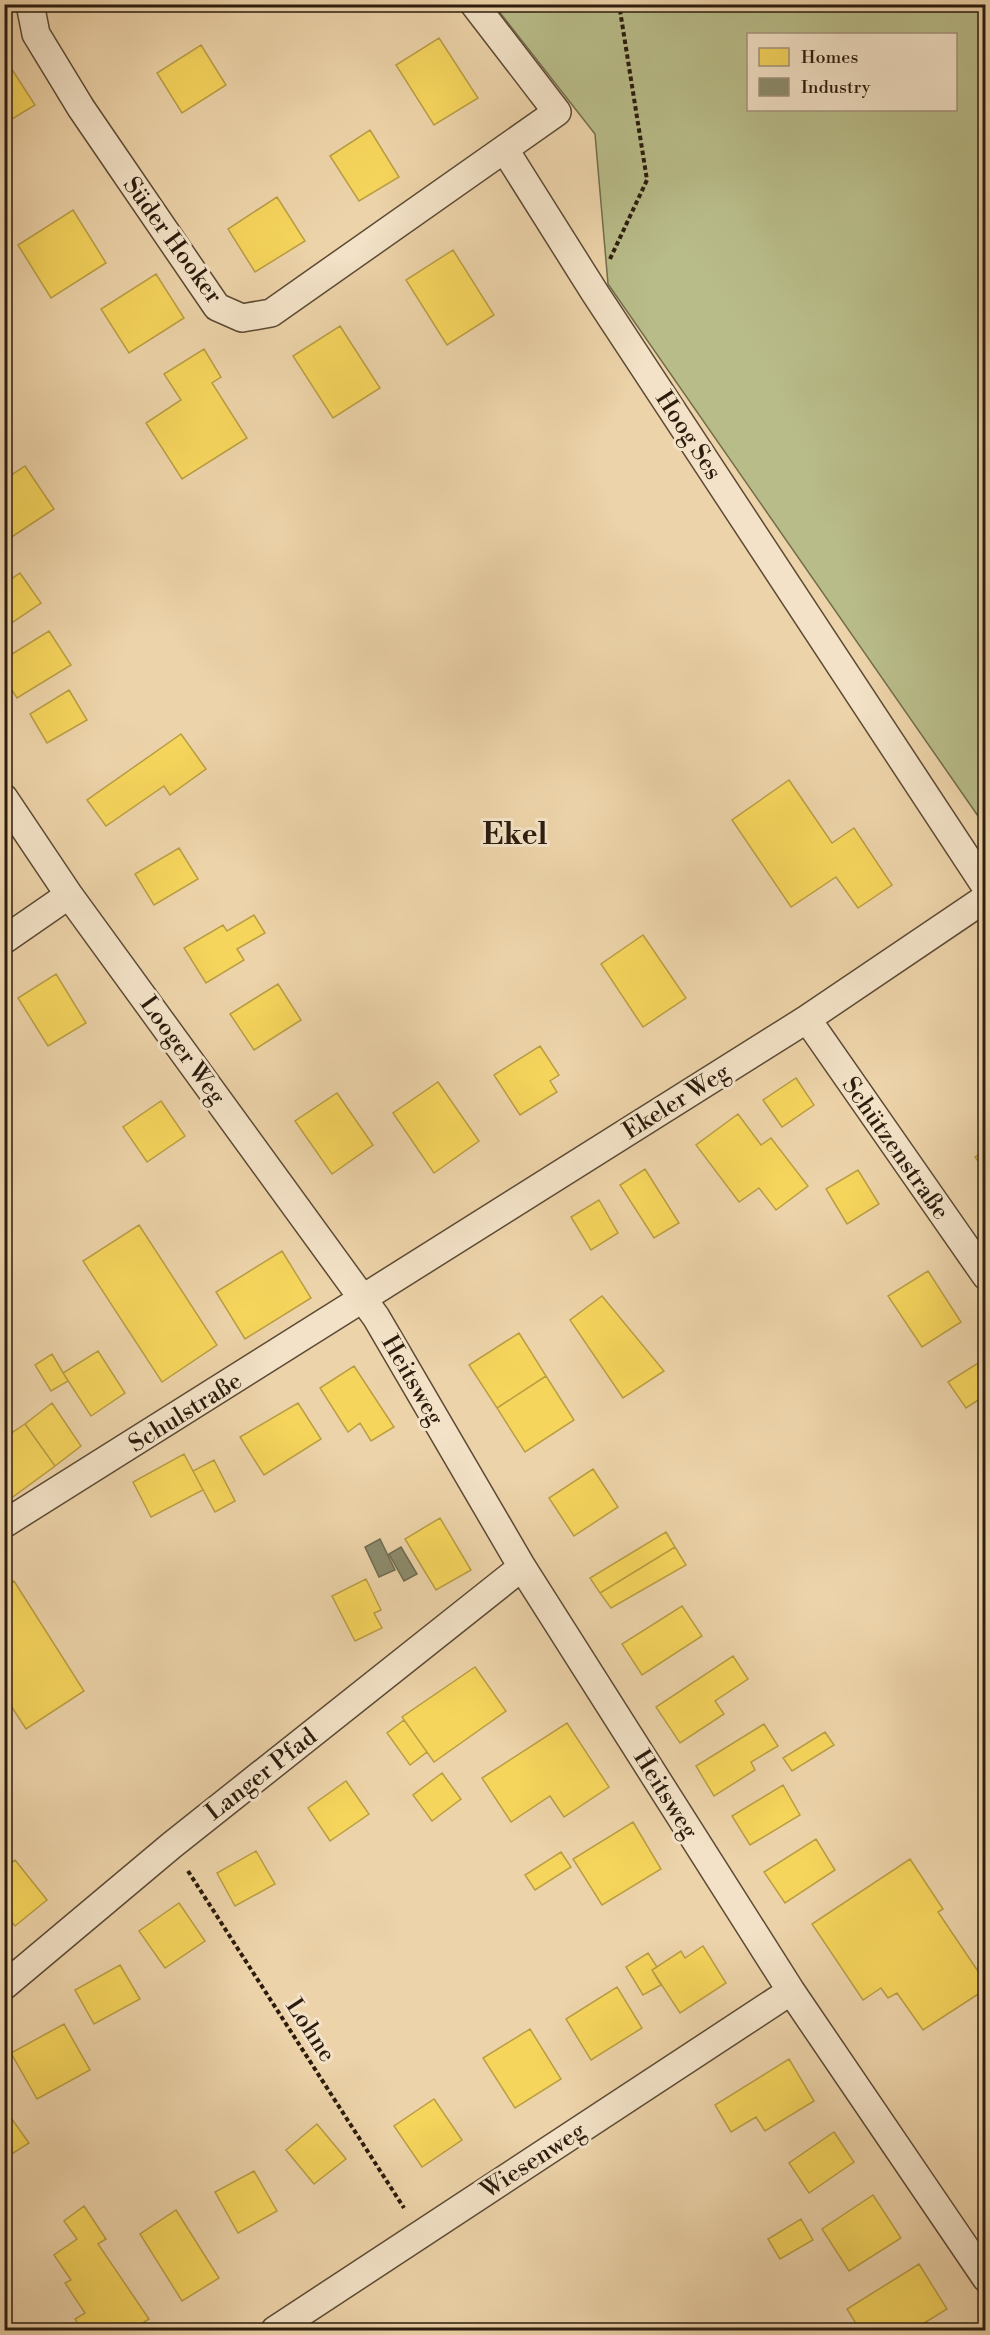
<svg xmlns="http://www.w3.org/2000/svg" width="990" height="2335" viewBox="0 0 990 2335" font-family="'Libre Bodoni',serif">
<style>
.green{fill:#b8bc89;stroke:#726c4b;stroke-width:1.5;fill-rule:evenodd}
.homes{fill:#f6d55c;stroke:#b99e44;stroke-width:1.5}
.industry{fill:#8c8c6e;stroke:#6f6a51;stroke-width:1.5}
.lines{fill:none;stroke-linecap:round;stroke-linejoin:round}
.minor-casing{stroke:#5c4a34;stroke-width:30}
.path{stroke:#2b1c0d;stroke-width:4;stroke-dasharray:4.5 3;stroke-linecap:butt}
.minor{stroke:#f3e2c7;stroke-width:27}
.labels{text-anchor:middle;stroke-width:6;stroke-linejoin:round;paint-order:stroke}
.street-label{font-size:24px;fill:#2b1c0d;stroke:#f3e2c7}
.district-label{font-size:30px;font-weight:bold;fill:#2b1c0d;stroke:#f3e2c7}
</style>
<rect width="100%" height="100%" fill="#edd3a9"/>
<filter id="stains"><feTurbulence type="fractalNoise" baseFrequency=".00333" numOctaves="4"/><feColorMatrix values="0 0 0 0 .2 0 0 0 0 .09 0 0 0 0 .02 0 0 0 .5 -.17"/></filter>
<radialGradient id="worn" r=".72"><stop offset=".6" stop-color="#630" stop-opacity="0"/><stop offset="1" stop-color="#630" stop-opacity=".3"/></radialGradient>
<!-- green -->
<path class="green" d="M 494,5 L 985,5 L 985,826 L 608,284 L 595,134 ZM 748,34 L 956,34 L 956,110 L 748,110 Z"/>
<!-- homes -->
<path class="homes" d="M 439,38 L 478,98 L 434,125 L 396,65 Z
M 201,45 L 226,85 L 182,113 L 157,73 Z
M 4,57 L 35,105 L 4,124 Z
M 370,130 L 399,177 L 359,201 L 330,156 Z
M 277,197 L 305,241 L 255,272 L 228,229 Z
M 73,210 L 106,263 L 51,298 L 18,245 Z
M 453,250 L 494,315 L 447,345 L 406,280 Z
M 156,274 L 184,318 L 129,353 L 101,309 Z
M 340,326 L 380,388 L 333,418 L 293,356 Z
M 204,349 L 221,377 L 212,383 L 247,438 L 182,479 L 146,423 L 181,400 L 164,374 Z
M 25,466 L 54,509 L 4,542 L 4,480 Z
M 20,573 L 41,603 L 4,628 L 4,584 Z
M 49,631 L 71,665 L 17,698 L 4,678 L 4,659 Z
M 69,690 L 87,720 L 47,743 L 30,714 Z
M 181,734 L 206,769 L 170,795 L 164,786 L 106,826 L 87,800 Z
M 789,780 L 832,843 L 854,828 L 892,885 L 858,908 L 836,877 L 791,907 L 732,820 Z
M 179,848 L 198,879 L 154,905 L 135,874 Z
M 254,915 L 265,933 L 237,949 L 244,960 L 206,983 L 184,948 L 223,925 L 227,931 Z
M 643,935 L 686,998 L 643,1027 L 601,964 Z
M 56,974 L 86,1023 L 48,1046 L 18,998 Z
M 278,984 L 301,1020 L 254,1050 L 230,1014 Z
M 540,1046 L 559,1075 L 550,1081 L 557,1092 L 520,1115 L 494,1075 Z
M 796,1078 L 814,1105 L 782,1127 L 763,1100 Z
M 438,1082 L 479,1141 L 434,1173 L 393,1113 Z
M 337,1093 L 373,1145 L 332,1174 L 295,1121 Z
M 161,1101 L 185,1136 L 147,1162 L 123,1127 Z
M 738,1114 L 761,1145 L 771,1138 L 808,1186 L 776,1210 L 759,1188 L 739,1202 L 696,1145 Z
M 986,1150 L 986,1172 L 975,1157 Z
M 645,1169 L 679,1223 L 654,1238 L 620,1185 Z
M 858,1170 L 879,1204 L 847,1224 L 826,1189 Z
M 599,1200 L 618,1233 L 591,1250 L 571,1217 Z
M 139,1225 L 217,1345 L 162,1382 L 83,1261 Z
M 282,1251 L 311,1298 L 245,1339 L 216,1292 Z
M 928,1271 L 961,1322 L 922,1347 L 888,1296 Z
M 602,1296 L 664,1371 L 623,1398 L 570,1320 Z
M 519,1333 L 546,1376 L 497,1408 L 469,1365 Z
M 98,1351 L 125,1393 L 91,1416 L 63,1373 Z
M 52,1354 L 68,1381 L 51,1391 L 35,1365 Z
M 986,1358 L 986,1395 L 966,1408 L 948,1382 Z
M 354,1366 L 394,1427 L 371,1441 L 360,1423 L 348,1432 L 320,1388 Z
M 546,1376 L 574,1420 L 525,1452 L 497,1408 Z
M 52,1403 L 81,1446 L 55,1466 L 25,1424 Z
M 298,1403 L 321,1439 L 264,1475 L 240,1437 Z
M 25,1424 L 55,1466 L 10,1499 L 4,1492 L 4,1438 Z
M 184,1454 L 203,1490 L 151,1517 L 133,1482 Z
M 214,1460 L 235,1501 L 215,1512 L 193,1471 Z
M 593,1469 L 618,1507 L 574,1536 L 549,1498 Z
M 440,1518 L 471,1570 L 436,1590 L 405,1539 Z
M 666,1532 L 675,1547 L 600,1593 L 590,1578 Z
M 675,1547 L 686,1565 L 611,1608 L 600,1593 Z
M 366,1579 L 381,1610 L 374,1613 L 382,1628 L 355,1641 L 332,1596 Z
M 14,1581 L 84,1691 L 26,1729 L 4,1695 L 4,1587 Z
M 682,1606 L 702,1636 L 642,1675 L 622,1644 Z
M 733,1656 L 748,1679 L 715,1701 L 724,1714 L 680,1743 L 656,1707 Z
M 475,1667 L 506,1711 L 434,1762 L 402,1717 Z
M 404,1720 L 427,1752 L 410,1765 L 387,1733 Z
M 567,1723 L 609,1787 L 564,1817 L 550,1796 L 511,1822 L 482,1778 Z
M 764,1724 L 778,1746 L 751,1762 L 755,1770 L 714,1796 L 696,1766 Z
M 825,1732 L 834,1745 L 792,1771 L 783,1758 Z
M 442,1773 L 461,1799 L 432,1821 L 413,1795 Z
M 346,1781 L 369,1814 L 330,1841 L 308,1808 Z
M 783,1785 L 800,1815 L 750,1845 L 732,1816 Z
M 633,1822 L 661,1869 L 602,1905 L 573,1859 Z
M 816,1839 L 835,1870 L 785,1903 L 764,1872 Z
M 256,1851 L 275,1884 L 235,1906 L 217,1873 Z
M 561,1852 L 571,1867 L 535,1890 L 525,1875 Z
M 910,1859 L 943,1909 L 938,1912 L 986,1983 L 986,1989 L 923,2030 L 897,1993 L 888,1998 L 881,1988 L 863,2000 L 812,1924 Z
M 15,1860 L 47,1900 L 15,1926 L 4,1913 L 4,1869 Z
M 179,1903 L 205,1941 L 165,1968 L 139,1931 Z
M 703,1946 L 726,1983 L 680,2013 L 652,1970 L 681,1951 L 685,1958 Z
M 648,1953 L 657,1967 L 652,1970 L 661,1985 L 643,1995 L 626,1967 Z
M 120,1965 L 140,1999 L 94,2024 L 75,1990 Z
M 617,1987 L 642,2028 L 591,2060 L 566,2019 Z
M 64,2024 L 90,2070 L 37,2099 L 11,2053 Z
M 530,2029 L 561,2079 L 515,2108 L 483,2058 Z
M 789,2059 L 814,2101 L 765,2131 L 756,2117 L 731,2132 L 715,2105 Z
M 434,2099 L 462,2140 L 422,2167 L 394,2126 Z
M 4,2108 L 29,2143 L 4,2159 Z
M 317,2124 L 346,2159 L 314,2184 L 286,2150 Z
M 834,2132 L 854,2162 L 809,2193 L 789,2163 Z
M 254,2171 L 277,2211 L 238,2233 L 215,2192 Z
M 873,2195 L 901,2238 L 849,2271 L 822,2229 Z
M 84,2206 L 106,2239 L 98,2244 L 149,2319 L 132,2330 L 82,2330 L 75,2319 L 85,2313 L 65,2283 L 71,2280 L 54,2255 L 77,2239 L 64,2221 Z
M 176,2210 L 219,2278 L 182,2301 L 140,2234 Z
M 801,2219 L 813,2240 L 780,2259 L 768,2239 Z
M 919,2264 L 947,2309 L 913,2330 L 860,2330 L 847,2309 Z"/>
<!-- industry -->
<path class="industry" d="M 380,1539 L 395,1570 L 379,1577 L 365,1547 Z
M 401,1547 L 417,1574 L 404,1581 L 389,1554 Z"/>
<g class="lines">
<!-- minor casing -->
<g class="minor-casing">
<path id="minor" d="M 30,4 L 36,34 L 81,108 L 217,307 L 242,318 L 271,313 L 557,112 L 474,4
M 505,150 L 595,293 L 986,887
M 4,798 L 69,895 L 376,1317 L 522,1567 L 791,1991 L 986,2278
M 4,940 L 69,895
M 807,1019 L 986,1276
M 4,1524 L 807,1019 L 986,898
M 4,1986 L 172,1845 L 522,1567
M 275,2330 L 791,1991"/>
</g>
<!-- path -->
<path class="path" d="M 610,259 L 647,180 L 619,4
M 188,1871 L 404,2208"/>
<!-- minor -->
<use href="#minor" class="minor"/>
</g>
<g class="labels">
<!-- street labels -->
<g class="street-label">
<text transform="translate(173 240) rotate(54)" y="8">Süder Hooker</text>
<text transform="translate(689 435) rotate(57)" y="8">Hoog Ses</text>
<text transform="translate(183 1050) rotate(54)" y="8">Looger Weg</text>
<text transform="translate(676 1101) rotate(-32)" y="8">Ekeler Weg</text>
<text transform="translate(896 1148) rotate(55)" y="8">Schützenstraße</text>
<text transform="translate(413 1380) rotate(60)" y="8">Heitsweg</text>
<text transform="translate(185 1412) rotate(-32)" y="8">Schulstraße</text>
<text transform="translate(261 1774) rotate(-38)" y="8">Langer Pfad</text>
<text transform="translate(666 1794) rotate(58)" y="8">Heitsweg</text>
<text transform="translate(311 2030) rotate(57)" y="8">Lohne</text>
<text transform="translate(533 2160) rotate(-33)" y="8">Wiesenweg</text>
</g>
<!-- district labels -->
<g class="district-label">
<text x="515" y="844">Ekel</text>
</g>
</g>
<!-- margin -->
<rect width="990" height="2335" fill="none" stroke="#edd3a9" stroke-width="24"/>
<rect x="6" y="6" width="978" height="2323" fill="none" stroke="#2b1c0d" stroke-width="3"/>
<rect x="12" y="12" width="966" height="2311" fill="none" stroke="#2b1c0d" stroke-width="1.5"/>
<!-- legend -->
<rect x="747" y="33" width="210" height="78" fill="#f3e2c7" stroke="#a3937d" stroke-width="1.5"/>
<rect x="759" y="48" width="30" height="18" fill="#f6d55c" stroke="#a3937d" stroke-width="1.5"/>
<text x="801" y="63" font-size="18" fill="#2b1c0d">Homes</text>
<rect x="759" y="78" width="30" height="18" fill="#8c8c6e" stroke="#a3937d" stroke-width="1.5"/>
<text x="801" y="93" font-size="18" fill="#2b1c0d">Industry</text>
<rect width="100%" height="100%" filter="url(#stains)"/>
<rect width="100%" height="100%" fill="url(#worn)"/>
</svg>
